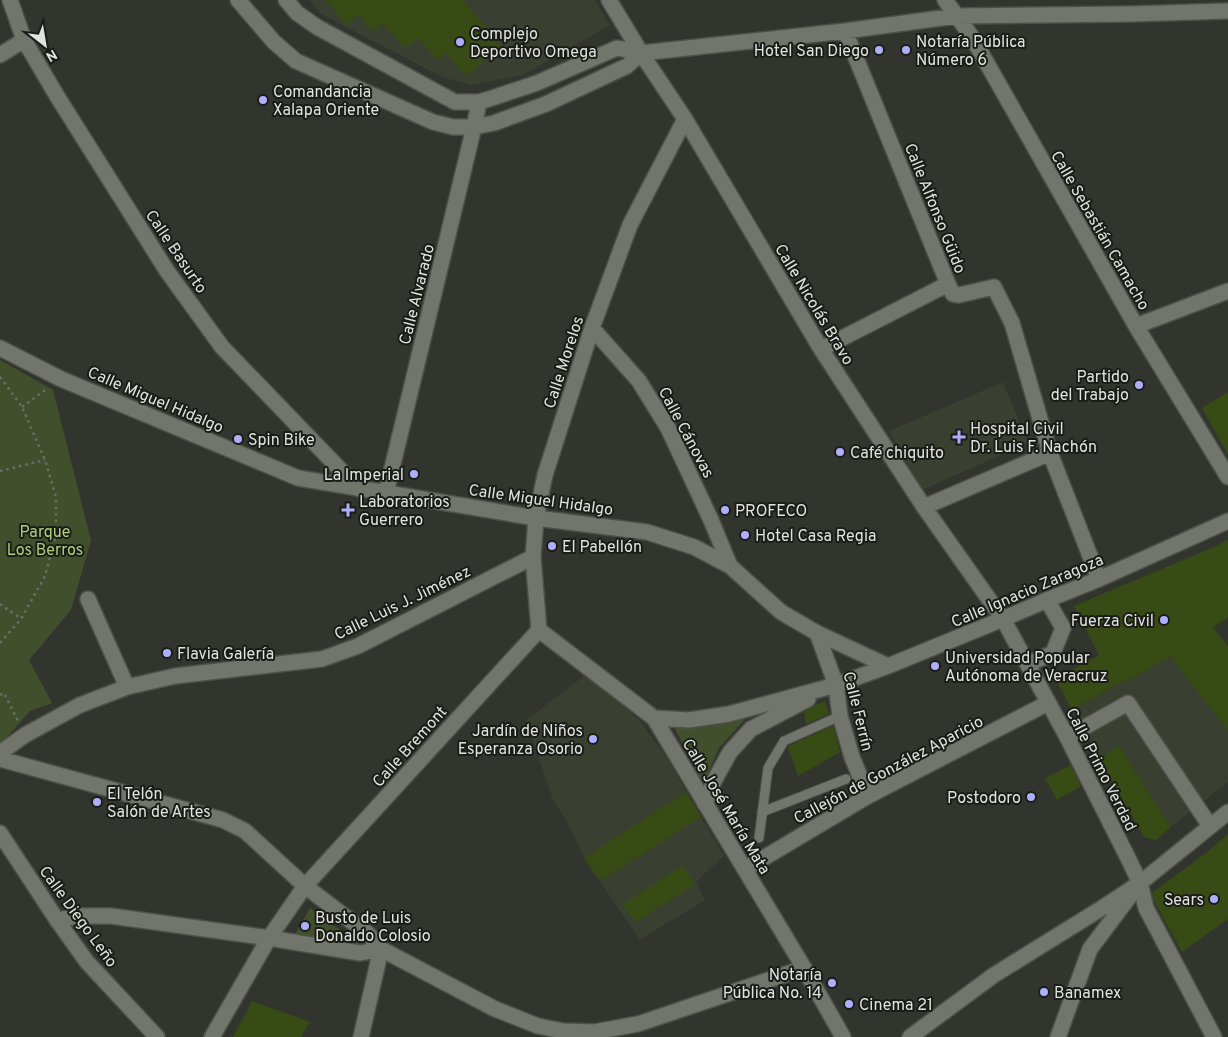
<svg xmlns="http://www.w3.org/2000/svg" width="1228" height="1037" viewBox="0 0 1228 1037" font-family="Overpass,sans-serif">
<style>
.built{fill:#393f31}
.green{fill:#424f2d}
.building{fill:#394b14}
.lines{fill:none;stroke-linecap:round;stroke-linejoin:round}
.lane-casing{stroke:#4d5049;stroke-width:11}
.street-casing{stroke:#4d5049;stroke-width:18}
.secondary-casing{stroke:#4d5049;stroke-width:18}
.path{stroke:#6b6f68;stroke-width:2.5;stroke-dasharray:2.5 4;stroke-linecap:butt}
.lane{stroke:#71756c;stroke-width:9}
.street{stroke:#71756c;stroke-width:15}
.secondary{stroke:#71756c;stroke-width:15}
.poi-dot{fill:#afaefa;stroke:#1a1c18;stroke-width:2}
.labels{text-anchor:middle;stroke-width:4;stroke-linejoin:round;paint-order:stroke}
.poi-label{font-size:16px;fill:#e1e3de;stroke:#1a1c18;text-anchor:start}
.street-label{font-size:16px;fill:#e1e3de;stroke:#1a1c18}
.park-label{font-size:16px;fill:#b0cf7d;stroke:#1a1c18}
</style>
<rect width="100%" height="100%" fill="#31352d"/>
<!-- built -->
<path class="built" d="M 309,0 L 595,0 L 610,25 L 523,75 L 471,85 L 442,77 L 321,14 Z
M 1003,382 L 1028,443 L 922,490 L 889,431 Z
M 1170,656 L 1228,731 L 1228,782 L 1171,827 L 1119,746 L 1099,758 L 1072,710 L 1114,686 Z
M 588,673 L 640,721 L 667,758 L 724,856 L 696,882 L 705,900 L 640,940 L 584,858 L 568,824 L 553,800 L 526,720 Z"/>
<!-- green -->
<path class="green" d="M 0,360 L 53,390 L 91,540 L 71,610 L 29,660 L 52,703 L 30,711 L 0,745 Z
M 747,717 L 719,748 L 703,784 L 673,725 L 705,727 Z
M 310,908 L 369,951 L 291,941 Z"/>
<!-- building -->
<path class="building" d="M 326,0 L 463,0 L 501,46 L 466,76 L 446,53 L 437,60 L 418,38 L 405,49 L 383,23 L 373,32 L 358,15 L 346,25 Z
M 1228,392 L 1228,455 L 1202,408 Z
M 1228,540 L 1228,617 L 1213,628 L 1228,646 L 1228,731 L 1170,656 L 1145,671 L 1114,686 L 1072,710 L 1055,679 L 1099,655 L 1074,606 L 1214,547 Z
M 825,701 L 829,714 L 806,724 L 804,712 L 815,705 Z
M 833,726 L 840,752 L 798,776 L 788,747 L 788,746 Z
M 1119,746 L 1171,827 L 1156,840 L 1144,837 L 1099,758 Z
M 1071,765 L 1081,786 L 1057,800 L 1045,778 Z
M 686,792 L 701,817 L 600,881 L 584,858 Z
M 1228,834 L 1228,919 L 1182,952 L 1153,899 L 1152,893 L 1206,853 Z
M 683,865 L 695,884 L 636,922 L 622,905 Z
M 252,1001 L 310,1022 L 301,1037 L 233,1037 Z"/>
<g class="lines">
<!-- lane casing -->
<g class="lane-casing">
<path id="lane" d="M 762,812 L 846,779
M 759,838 L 768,768 L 784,741 L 840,716"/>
</g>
<!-- street casing -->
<g class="street-casing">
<path id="street" d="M 10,0 L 24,40 L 57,96 L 167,271 L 222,347 L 359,489
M 238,0 L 274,42 L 296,61 L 433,122 L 453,127 L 474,127 L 494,123 L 546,104 L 627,66 L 641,53
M 286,0 L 297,13 L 317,27 L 455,102 L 479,102 L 489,99 L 537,83 L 617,48 L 641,53 L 845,31 L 956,16 L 1129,14 L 1228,11
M 609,0 L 641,53 L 685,119 L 821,349 L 924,507 L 1003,619 L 1067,737 L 1129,860 L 1140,883 L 1146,908 L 1214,1037
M 945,0 L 972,37 L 1136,326 L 1228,477
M 845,31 L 948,284 L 953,294 L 959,295 L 994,287 L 1012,323 L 1050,453 L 1099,579
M 0,55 L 24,40
M 1136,326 L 1228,291
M 592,328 L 639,381 L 668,428 L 711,520 L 730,566
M 821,349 L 948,284
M 386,493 L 474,127 L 479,102
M 924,507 L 1050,453
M 536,518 L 545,475 L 592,328 L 630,225 L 685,119
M 88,599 L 127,687
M 817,633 L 836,685 L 840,716 L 852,757 L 868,796
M 1028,664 L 1053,653 L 1063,628 L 1047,600
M 1067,737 L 1128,703 L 1210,826
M 0,753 L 25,735 L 80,705 L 127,687 L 175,676 L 322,659 L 358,646 L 533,557
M 0,759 L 223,820 L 245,831 L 305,886 L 368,934 L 381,949 L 495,1009 L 538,1026 L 563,1031 L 594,1032 L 638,1024 L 804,968
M 745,869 L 868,796 L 1048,703
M 57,920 L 78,916 L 111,916 L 269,938 L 360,953 L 381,949 L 361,1037"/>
</g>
<!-- secondary casing -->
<g class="secondary-casing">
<path id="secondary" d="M 0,348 L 61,379 L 298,478 L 536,518 L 647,532 L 694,547 L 730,566 L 781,612 L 817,633 L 888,666
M 536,518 L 533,557 L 539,630
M 539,630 L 654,718 L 804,968 L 843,1037
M 654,718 L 689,720 L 729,714 L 836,685 L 888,666 L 1003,619 L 1047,600 L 1099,579 L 1228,521
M 705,804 L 714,781 L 730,752 L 751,729 L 808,699
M 0,833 L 57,920 L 87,962 L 157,1037
M 212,1037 L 269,938 L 305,886 L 539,630
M 910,1037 L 994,975 L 1102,908 L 1140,883 L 1228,812
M 1058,1037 L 1090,949 L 1133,892"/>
</g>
<!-- path -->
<path class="path" d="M 0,377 L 22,407 L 45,460 L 56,497 L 56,534 L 45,576 L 21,619 L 0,643
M 22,407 L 48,388
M 0,471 L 45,460
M 0,604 L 21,619
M 0,695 L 4,693 L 19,723"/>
<!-- lane -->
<use href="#lane" class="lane"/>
<!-- street -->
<use href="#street" class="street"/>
<!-- secondary -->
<use href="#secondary" class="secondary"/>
</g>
<!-- markers -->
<g class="poi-dot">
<circle cx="460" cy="42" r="5"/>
<circle cx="879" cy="50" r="5"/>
<circle cx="906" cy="50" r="5"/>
<circle cx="263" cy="100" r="5"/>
<circle cx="1139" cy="385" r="5"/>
<path d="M956.5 429.5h5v5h5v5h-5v5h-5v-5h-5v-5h5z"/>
<circle cx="238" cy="439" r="5"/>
<circle cx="840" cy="452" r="5"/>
<circle cx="414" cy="474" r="5"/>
<path d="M345.5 502.5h5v5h5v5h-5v5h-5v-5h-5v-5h5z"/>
<circle cx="725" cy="510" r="5"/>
<circle cx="745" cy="535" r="5"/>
<circle cx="552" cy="546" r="5"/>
<circle cx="1164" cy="620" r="5"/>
<circle cx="167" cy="653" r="5"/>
<circle cx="935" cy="666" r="5"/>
<circle cx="593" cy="739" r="5"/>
<circle cx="1031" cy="797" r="5"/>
<circle cx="97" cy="802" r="5"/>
<circle cx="1214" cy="899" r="5"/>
<circle cx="305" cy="926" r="5"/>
<circle cx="832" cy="983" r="5"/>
<circle cx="1044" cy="992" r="5"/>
<circle cx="849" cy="1004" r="5"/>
</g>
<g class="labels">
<!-- poi labels -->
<g class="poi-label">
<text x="470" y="39">Complejo<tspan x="470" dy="18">Deportivo Omega</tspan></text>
<text x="916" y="47">Notaría Pública<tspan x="916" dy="18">Número 6</tspan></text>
<text x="869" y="56" text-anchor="end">Hotel San Diego</text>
<text x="273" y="97">Comandancia<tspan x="273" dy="18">Xalapa Oriente</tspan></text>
<text x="1129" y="382" text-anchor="end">Partido<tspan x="1129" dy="18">del Trabajo</tspan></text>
<text x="970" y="434">Hospital Civil<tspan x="970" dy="18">Dr. Luis F. Nachón</tspan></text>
<text x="248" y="445">Spin Bike</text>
<text x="850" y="458">Café chiquito</text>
<text x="404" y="480" text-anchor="end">La Imperial</text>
<text x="359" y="507">Laboratorios<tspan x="359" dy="18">Guerrero</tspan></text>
<text x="735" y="516">PROFECO</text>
<text x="755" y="541">Hotel Casa Regia</text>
<text x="562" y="552">El Pabellón</text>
<text x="1154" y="626" text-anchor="end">Fuerza Civil</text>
<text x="177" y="659">Flavia Galería</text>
<text x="945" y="663">Universidad Popular<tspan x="945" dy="18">Autónoma de Veracruz</tspan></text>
<text x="583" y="736" text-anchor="end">Jardín de Niños<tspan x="583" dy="18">Esperanza Osorio</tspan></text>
<text x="107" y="799">El Telón<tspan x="107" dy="18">Salón de Artes</tspan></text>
<text x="1021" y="803" text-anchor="end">Postodoro</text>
<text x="1204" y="905" text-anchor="end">Sears</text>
<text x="315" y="923">Busto de Luis<tspan x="315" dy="18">Donaldo Colosio</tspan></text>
<text x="822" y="980" text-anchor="end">Notaría<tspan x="822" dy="18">Pública No. 14</tspan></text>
<text x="1054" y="998">Banamex</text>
<text x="859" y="1010">Cinema 21</text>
</g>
<!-- street labels -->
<g class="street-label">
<text transform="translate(936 208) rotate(68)" y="6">Calle Alfonso Güido</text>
<text transform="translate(1101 230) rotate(60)" y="6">Calle Sebastián Camacho</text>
<text transform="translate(177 251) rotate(56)" y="6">Calle Basurto</text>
<text transform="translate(416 294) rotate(-76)" y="6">Calle Alvarado</text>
<text transform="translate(815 304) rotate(59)" y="6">Calle Nicolás Bravo</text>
<text transform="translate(563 362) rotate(-72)" y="6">Calle Morelos</text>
<text transform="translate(156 399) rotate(23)" y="6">Calle Miguel Hidalgo</text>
<text transform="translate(687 432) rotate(62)" y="6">Calle Cánovas</text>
<text transform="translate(541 499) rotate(8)" y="6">Calle Miguel Hidalgo</text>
<text transform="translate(1027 590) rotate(-23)" y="6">Calle Ignacio Zaragoza</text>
<text transform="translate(402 602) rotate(-26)" y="6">Calle Luis J. Jiménez</text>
<text transform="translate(859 711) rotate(76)" y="6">Calle Ferrín</text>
<text transform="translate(409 746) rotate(-48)" y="6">Calle Bremont</text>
<text transform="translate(888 769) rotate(-28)" y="6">Callejón de González Aparicio</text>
<text transform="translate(1102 769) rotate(63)" y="6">Calle Primo Verdad</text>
<text transform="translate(727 806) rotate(59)" y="6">Calle José María Mata</text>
<text transform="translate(79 916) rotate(54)" y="6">Calle Diego Leño</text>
</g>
<!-- park labels -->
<g class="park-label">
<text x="45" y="537">Parque<tspan x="45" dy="18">Los Berros</tspan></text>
</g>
</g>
<!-- north arrow -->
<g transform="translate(45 45) rotate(149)" stroke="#1a1c18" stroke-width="4" paint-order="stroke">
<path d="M0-4L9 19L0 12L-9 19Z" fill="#e1e3de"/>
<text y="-8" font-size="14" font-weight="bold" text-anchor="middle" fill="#e1e3de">N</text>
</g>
</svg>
